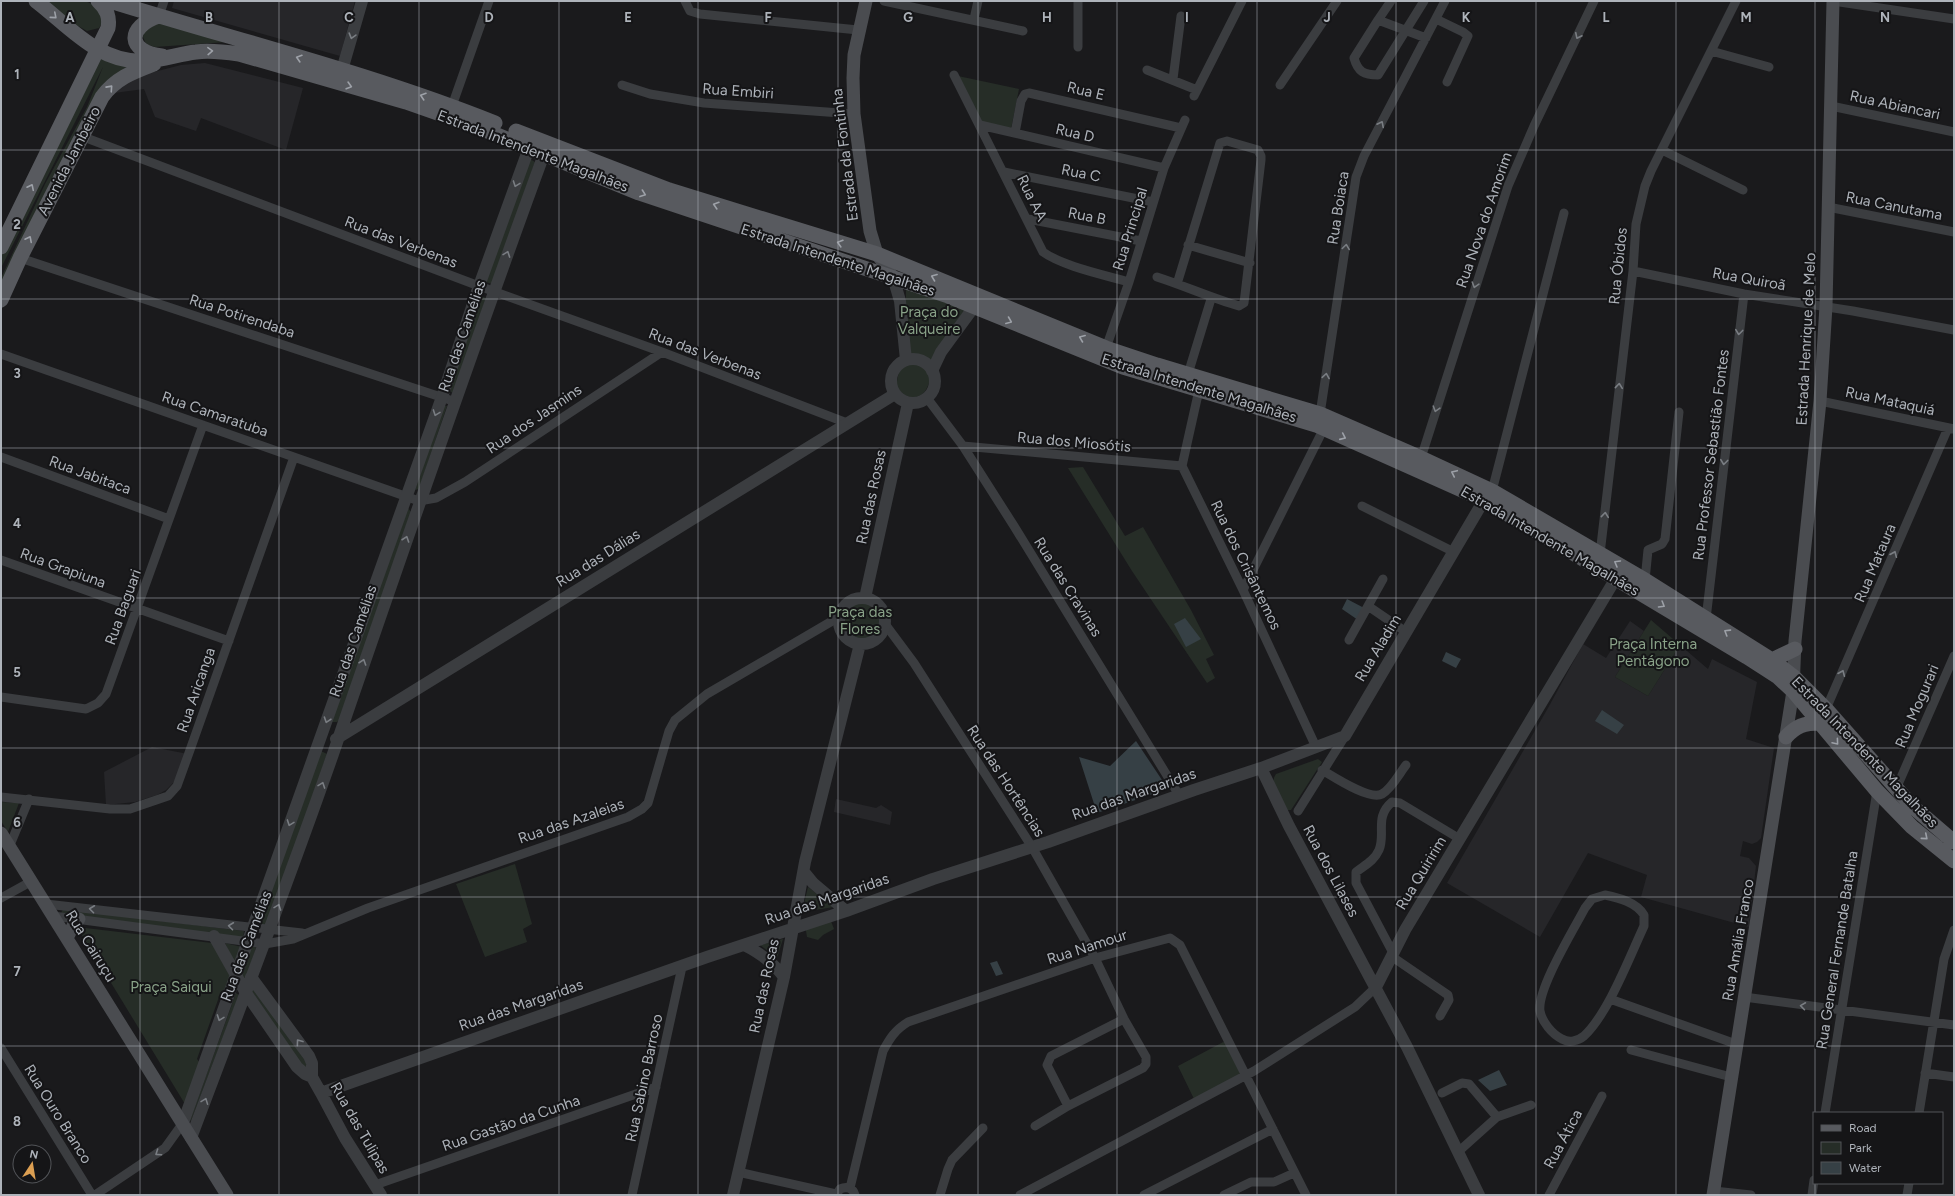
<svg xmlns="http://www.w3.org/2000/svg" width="1955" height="1196" viewBox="0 0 1955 1196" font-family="Figtree,sans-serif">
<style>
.built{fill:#262629}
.green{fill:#262d27}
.water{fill:#364045}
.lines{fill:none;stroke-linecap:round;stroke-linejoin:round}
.minor{stroke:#3b3d40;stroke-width:9}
.tertiary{stroke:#3b3d40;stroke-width:12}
.secondary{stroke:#4a4c50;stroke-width:13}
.primary{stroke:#585a5f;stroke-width:15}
.oneway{stroke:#9da1a8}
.oneway2{stroke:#7a7e83}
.grid{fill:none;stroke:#aeb3ba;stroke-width:1;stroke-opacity:0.55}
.labels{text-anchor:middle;stroke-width:4;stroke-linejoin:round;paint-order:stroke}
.street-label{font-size:15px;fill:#aeb3ba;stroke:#151517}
.park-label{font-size:15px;fill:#89a288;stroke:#151517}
.grid-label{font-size:13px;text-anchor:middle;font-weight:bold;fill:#aeb3ba;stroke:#151517;stroke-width:4;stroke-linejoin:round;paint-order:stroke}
</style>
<rect width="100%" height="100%" fill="#1a1a1c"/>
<!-- built -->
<path class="built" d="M 174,1 L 355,1 L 340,56 L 172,8 Z
M 205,63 L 303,88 L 286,150 L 201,118 L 196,131 L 155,117 L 144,89 L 114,93 L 127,79 L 181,65 Z
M 1630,621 L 1644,631 L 1615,677 L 1648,696 L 1680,645 L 1708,669 L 1712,659 L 1757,682 L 1746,739 L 1774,748 L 1761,838 L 1757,842 L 1752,844 L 1743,841 L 1740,856 L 1749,858 L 1756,866 L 1749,927 L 1641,897 L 1647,875 L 1588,853 L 1540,937 L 1447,883 L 1548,708 L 1583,644 L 1606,658 Z
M 152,747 L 188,754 L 174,782 L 166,790 L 157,795 L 135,802 L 106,805 L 104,772 Z
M 836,799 L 876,808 L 881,805 L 892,812 L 890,825 L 834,812 Z"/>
<!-- green -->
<path class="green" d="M 47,1 L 85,1 L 92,4 L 102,14 L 102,23 L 99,28 L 87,31 L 71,22 Z
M 163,23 L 227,42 L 155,47 L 146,44 L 143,37 L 145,29 L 153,24 Z
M 97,57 L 141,64 L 123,72 L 1,297 L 1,278 L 45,184 L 87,107 L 103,67 L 1,268 L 1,246 Z
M 958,76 L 1019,89 L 1011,129 L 981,123 Z
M 530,159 L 535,162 L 492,284 L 486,282 Z
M 906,289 L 966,308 L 930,376 C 929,398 909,406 896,386 L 899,371 L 905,365 Z
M 481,296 L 486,298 L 453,393 L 449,391 Z
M 443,406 L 447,406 L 419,489 L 415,490 Z
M 1083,467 L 1125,536 L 1143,527 L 1191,610 L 1214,655 L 1206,659 L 1215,678 L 1207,683 L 1132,571 L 1068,468 Z
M 408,508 L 411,512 L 339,720 L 337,722 L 331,722 Z
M 865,599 L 876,604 L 880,616 L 881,626 L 868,639 L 859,642 C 829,630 837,605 865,599 Z
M 1651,620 L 1680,645 L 1648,696 L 1615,677 Z
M 321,751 L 327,754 L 268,924 L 261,926 L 259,921 Z
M 1318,759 L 1322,762 L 1291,810 L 1286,810 C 1281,800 1268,785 1276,774 Z
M 1,802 L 19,803 L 8,832 L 1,821 Z
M 515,864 L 532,924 L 523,929 L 527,942 L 485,957 L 456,884 Z
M 808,887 L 834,907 L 802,912 Z
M 63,909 L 244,931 L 243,938 L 61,913 Z
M 829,916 L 834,929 L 823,935 L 818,940 L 807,937 L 805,924 Z
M 77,927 L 212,943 L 231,977 L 224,996 L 219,997 L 197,1059 L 200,1063 L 185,1104 Z
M 783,939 L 777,958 L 760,945 Z
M 225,943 L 242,947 L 236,967 Z
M 254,946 L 256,948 L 246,978 L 243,978 L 241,972 L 250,947 Z
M 253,985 L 309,1066 L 304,1069 L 250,994 Z
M 236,993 L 239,995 L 191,1121 L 190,1120 Z
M 1227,1040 L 1245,1080 L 1237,1085 L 1194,1099 L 1178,1066 Z"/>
<!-- water -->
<path class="water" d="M 1347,599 L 1366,609 L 1358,620 L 1342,609 Z
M 1185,618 L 1201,639 L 1186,647 L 1174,624 Z
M 1446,652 L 1461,659 L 1456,668 L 1442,661 Z
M 1602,710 L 1624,725 L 1617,734 L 1595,721 Z
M 1136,741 L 1168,789 L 1097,813 L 1079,757 L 1110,766 Z
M 997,961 L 1003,974 L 996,976 L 990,963 Z
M 1499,1070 L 1507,1085 L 1490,1091 L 1478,1080 Z"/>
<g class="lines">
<!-- minor -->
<path class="minor" d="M 685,1 L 690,11 L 700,14 L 858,30
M 884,1 L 1023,31
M 1424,1 L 1378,75 C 1364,75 1358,72 1354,58 L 1378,20 L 1426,38
M 1833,1 L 1954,19
M 159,16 L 164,1
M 974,19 L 978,1
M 1436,19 L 1463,32 L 1468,36 L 1447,82
M 1378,20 L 1391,1
M 1078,47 L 1078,1
M 1711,51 L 1769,67
M 1147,70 L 1197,90
M 954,75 L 1043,252 C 1062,266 1105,275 1129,282
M 1173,79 L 1181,16
M 622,85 L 650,94 L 704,103 L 854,114
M 1280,85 L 1337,1
M 1194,96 L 1242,1
M 452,106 L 489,1
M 1831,106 L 1954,132
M 980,125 L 1164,168
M 1015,133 L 1021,101 L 1025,94 L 1029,93 L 1181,128
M 81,136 L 479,286 L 662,352 L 847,423
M 1662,150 L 1743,190
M 1004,172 L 1153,202
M 1828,207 L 1954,232
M 1028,219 L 1141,241
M 1188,245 L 1250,263
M 20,258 L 456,402
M 1633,271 L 1744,294 L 1853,311 L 1954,330
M 1157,277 C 1185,286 1211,298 1239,306 L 1244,303 L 1261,160 L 1261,156 L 1258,150 L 1227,141 L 1220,143 L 1177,284
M 1106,348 L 1129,282 L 1164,168 L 1185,120
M 1,354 L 419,501 L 436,498 L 465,482 L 662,352
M 1188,374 L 1211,299
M 1199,390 L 1182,466 L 1243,590 L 1316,747
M 927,398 L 963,446 L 1014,526 L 1179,795
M 1820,401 L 1954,429
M 1320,414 L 1356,177 L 1364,156 L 1445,1
M 963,446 L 1182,466
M 1,457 L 169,519
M 1421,458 L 1508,186 L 1534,126 L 1594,1
M 1492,491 L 1564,213
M 1362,506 L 1454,552
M 1600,554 L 1633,271 L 1636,224 L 1645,186 L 1651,171 L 1736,1
M 1,560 L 229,641
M 1645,580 L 1648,550 L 1662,544 L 1665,539 L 1679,412
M 1243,590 L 1324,428
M 1368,606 L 1406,632
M 1706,619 L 1744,294
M 885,624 L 914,663 L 1032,847 L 1095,958 L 1124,1019 L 1146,1057 L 1146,1064 L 1143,1068 L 1068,1106 L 1035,1126
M 1349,640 L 1383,579
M 1,697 L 86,709 L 98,703 L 106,694 L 203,425
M 1826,709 L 1948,428
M 1322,770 C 1334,777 1370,801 1382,794 C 1392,788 1399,774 1406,765
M 1896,789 L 1954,656
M 1,797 L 110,809 L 130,809 L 168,796 L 177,786 L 190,750 L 294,457
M 1298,811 L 1345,736
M 10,845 L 29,799
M 1605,895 C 1619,898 1636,902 1644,915 L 1644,926 C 1630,956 1608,1014 1584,1036 C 1578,1041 1569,1043 1562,1039 C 1552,1034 1542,1022 1540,1011 C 1537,989 1574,929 1585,908 L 1592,899 Z
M 1,898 L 32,881
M 46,904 L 302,933
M 53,916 L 265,944 L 293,939 L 368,908 L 628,817 L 642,809 L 648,803 L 669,731 L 675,720 L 707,694 L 839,617
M 1393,953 L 1356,883 L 1356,872 C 1365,865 1374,861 1379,850 C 1386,834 1374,817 1392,802 L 1400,803 L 1460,839
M 1391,956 L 1448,995 L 1449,1000 L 1440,1016
M 1744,997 L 1954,1025
M 1610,999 L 1736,1044
M 1,1048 L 92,1195
M 1631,1050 L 1731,1077
M 1925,1073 L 1954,1077
M 1442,1093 L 1462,1083 L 1469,1084 L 1497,1117
M 1068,1106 L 1047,1065 L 1051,1056 L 1124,1019
M 1825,1113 L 1877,791
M 1919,1113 L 1944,959 L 1954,930
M 1458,1152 L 1497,1117 L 1531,1105
M 738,1172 L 836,1194
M 375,1185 L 656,1087
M 850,1188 L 883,1051 C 890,1038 895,1030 908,1022 L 1095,958 L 1170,938 L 1180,945 L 1306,1195
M 1714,1191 L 1751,1195
M 95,1195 L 165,1148 L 183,1123
M 632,1195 L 682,967
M 836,1195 L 840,1189 C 847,1186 853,1188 855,1195
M 940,1195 L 948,1169 L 952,1160 L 983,1128
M 1020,1195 L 1254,1071 L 1355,1007 L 1376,987
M 1144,1195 L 1273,1129
M 1224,1195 L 1251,1182 L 1274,1182 L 1294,1173
M 1549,1195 L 1602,1096
M 1812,1195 L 1814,1180
M 1907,1195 L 1909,1183"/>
<!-- tertiary -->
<path class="tertiary" d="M 342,70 L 362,1
M 893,277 L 900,301 L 906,360
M891 381a22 22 0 1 1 44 0a22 22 0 1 1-44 0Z
M 932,371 L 941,352 L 971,311 L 973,306 L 972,299
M839 621a23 23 0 1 1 46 0a23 23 0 1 1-46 0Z
M 865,598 L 908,403
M 336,739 L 895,394
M 1261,768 L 1289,826 L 1407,1047 L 1479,1195
M 804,872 L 813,883 L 846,911
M 214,936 L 246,993 L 297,1067 L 305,1074 L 312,1077
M 744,945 C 760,953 773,962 784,977
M 251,977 L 309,1056 L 312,1063 L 312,1077 L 321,1093 L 345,1138 L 381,1195
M 1376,987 L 1405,930 L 1616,578
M 321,1093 L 707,957 L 846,911 L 933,879 L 1048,842 L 1194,790 L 1261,768 L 1345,736 L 1484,500
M 183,1123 L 442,397 L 479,286 L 529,148
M 191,1138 C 239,1010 288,883 333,754 C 402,553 471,353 544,154
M 733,1195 L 784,977 L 805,862 L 860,644"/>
<!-- secondary -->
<path class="secondary" d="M 866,1 L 854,55 L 853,78 L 854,114 L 870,231 L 877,254 L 893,277
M 1,833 L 227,1195
M 67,938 L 73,926 L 79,919
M 1713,1195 L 1793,691 L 1795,641 L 1820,401 L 1826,306 L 1833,1"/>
<!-- primary -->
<path class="primary" d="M 36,1 C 69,26 99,64 145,61 C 163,60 179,54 196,52 C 210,50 225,52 239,54 L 406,102 L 480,128 L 639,193 L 948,296 L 1123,367 L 1316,425 L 1484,500 L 1747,657 L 1778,677 L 1793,691 L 1877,791 L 1912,827 L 1954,861
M 110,1 C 239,41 370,73 495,123
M 159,16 C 126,27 127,52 162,56
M 516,131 L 669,190 L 877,254 L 1106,348 L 1157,365 L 1320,414 L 1421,458 L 1492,491 L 1645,580 L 1772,660 L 1794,677 L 1826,709 L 1912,806 L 1954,842
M 1,247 L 108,28 C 110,17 107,9 98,1
M 1,300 L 20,258 L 102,97 C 116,78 133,72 154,64
M 1772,660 L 1795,649
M 1786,737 C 1796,726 1804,723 1820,723"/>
</g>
<!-- one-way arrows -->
<defs><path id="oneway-chevron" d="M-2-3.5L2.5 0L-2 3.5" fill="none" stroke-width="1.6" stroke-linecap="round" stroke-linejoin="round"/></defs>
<g class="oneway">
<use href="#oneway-chevron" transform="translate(54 16) rotate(41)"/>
<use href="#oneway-chevron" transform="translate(210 51) rotate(-2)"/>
<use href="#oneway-chevron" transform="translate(299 58) rotate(-163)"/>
<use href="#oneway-chevron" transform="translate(349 86) rotate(16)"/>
<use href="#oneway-chevron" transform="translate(110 88) rotate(-48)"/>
<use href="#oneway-chevron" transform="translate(423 96) rotate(-162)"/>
<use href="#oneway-chevron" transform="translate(31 187) rotate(-64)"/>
<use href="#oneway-chevron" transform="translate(643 194) rotate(20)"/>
<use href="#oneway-chevron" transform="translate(716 205) rotate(-163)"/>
<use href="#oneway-chevron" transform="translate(29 239) rotate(-63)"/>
<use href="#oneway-chevron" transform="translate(840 243) rotate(-163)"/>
<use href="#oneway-chevron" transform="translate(934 277) rotate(-159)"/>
<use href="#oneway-chevron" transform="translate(1009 321) rotate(22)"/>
<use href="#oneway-chevron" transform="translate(1082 338) rotate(-158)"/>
<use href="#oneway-chevron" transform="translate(1343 437) rotate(24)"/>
<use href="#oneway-chevron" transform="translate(1454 473) rotate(-155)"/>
<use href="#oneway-chevron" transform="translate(1617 563) rotate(-150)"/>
<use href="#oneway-chevron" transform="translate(1662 605) rotate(31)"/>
<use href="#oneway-chevron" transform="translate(1727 632) rotate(-148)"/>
<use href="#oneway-chevron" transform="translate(1836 742) rotate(50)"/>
<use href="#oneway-chevron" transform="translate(1925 837) rotate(40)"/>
</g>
<g class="oneway2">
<use href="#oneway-chevron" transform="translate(352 36) rotate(106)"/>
<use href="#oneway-chevron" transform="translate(1578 36) rotate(116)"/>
<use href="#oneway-chevron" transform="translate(1381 124) rotate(-63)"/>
<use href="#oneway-chevron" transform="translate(516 184) rotate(110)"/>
<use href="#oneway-chevron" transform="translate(1346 247) rotate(-82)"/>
<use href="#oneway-chevron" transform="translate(507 254) rotate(-70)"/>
<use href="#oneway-chevron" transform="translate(1475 285) rotate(107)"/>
<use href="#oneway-chevron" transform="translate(1739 332) rotate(97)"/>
<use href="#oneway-chevron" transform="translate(1326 376) rotate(-81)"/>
<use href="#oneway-chevron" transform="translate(1619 386) rotate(-84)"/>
<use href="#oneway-chevron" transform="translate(1436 409) rotate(107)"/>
<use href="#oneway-chevron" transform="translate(436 413) rotate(110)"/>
<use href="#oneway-chevron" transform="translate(1724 462) rotate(97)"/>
<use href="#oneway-chevron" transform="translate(1605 515) rotate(-84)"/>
<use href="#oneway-chevron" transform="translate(406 539) rotate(-71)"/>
<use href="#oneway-chevron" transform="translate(1894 554) rotate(-67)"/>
<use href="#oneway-chevron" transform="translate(363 662) rotate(-71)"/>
<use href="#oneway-chevron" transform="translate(1842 673) rotate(-67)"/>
<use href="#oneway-chevron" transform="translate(327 720) rotate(109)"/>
<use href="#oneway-chevron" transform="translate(322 785) rotate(-70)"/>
<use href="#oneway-chevron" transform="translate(290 823) rotate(110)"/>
<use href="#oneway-chevron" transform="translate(278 907) rotate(-70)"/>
<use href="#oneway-chevron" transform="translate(92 909) rotate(-173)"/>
<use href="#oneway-chevron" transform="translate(231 926) rotate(-173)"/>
<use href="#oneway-chevron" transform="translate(1803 1006) rotate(-172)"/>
<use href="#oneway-chevron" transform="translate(220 1018) rotate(110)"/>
<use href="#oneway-chevron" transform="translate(299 1042) rotate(-126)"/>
<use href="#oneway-chevron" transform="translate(205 1101) rotate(-69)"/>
<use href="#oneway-chevron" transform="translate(158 1153) rotate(146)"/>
</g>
<!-- grid -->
<path class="grid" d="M 140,1 L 140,1195M 279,1 L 279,1195M 419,1 L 419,1195M 559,1 L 559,1195M 698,1 L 698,1195M 838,1 L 838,1195M 978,1 L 978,1195M 1117,1 L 1117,1195M 1257,1 L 1257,1195M 1396,1 L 1396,1195M 1536,1 L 1536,1195M 1676,1 L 1676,1195M 1815,1 L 1815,1113M 1,150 L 1954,150M 1,299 L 1954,299M 1,448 L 1954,448M 1,598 L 1954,598M 1,748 L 1954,748M 1,897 L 1954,897M 1,1046 L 1954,1046M 1815,1183 L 1815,1195"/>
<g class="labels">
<!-- street labels -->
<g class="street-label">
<text transform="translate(738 91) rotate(4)" y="5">Rua Embiri</text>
<text transform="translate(1086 91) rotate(13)" y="5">Rua E</text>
<text transform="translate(1895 105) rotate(12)" y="5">Rua Abiancari</text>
<text transform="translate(1075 133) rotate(13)" y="5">Rua D</text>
<text transform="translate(533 151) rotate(21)" y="5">Estrada Intendente Magalhães</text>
<text transform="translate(845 155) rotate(-97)" y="5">Estrada da Fontinha</text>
<text transform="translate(69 161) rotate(-63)" y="5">Avenida Jambeiro</text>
<text transform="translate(1081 173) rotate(11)" y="5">Rua C</text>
<text transform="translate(1032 198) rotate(64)" y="5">Rua AA</text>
<text transform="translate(1894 206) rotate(11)" y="5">Rua Canutama</text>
<text transform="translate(1338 208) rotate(-81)" y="5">Rua Boiaca</text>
<text transform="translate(1087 216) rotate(11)" y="5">Rua B</text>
<text transform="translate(1484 220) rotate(-71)" y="5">Rua Nova do Amorim</text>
<text transform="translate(1130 229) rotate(-73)" y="5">Rua Principal</text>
<text transform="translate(401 242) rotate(21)" y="5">Rua das Verbenas</text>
<text transform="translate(838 260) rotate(18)" y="5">Estrada Intendente Magalhães</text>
<text transform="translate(1618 266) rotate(-84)" y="5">Rua Óbidos</text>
<text transform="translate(1749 279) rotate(10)" y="5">Rua Quiroã</text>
<text transform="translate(242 316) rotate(18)" y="5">Rua Potirendaba</text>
<text transform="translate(462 336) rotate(-71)" y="5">Rua das Camélias</text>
<text transform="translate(1806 339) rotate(-87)" y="5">Estrada Henrique de Melo</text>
<text transform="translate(705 354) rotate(21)" y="5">Rua das Verbenas</text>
<text transform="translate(1199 388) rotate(17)" y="5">Estrada Intendente Magalhães</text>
<text transform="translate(1890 401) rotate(12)" y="5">Rua Mataquiá</text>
<text transform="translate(215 414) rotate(19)" y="5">Rua Camaratuba</text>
<text transform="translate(534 419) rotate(-34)" y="5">Rua dos Jasmins</text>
<text transform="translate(1074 442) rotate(5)" y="5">Rua dos Miosótis</text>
<text transform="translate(1711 455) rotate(-83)" y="5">Rua Professor Sebastião Fontes</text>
<text transform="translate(90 475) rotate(20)" y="5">Rua Jabitaca</text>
<text transform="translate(871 497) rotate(-78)" y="5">Rua das Rosas</text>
<text transform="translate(1550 541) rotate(30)" y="5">Estrada Intendente Magalhães</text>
<text transform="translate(598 558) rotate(-32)" y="5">Rua das Dálias</text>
<text transform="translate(1875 563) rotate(-67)" y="5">Rua Mataura</text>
<text transform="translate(1246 565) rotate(64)" y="5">Rua dos Crisântemos</text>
<text transform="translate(63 568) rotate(20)" y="5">Rua Grapiuna</text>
<text transform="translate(1068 587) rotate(58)" y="5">Rua das Cravinas</text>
<text transform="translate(123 607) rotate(-70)" y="5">Rua Baguari</text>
<text transform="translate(353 641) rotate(-71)" y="5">Rua das Camélias</text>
<text transform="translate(1378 648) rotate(-59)" y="5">Rua Aladim</text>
<text transform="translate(196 690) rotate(-71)" y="5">Rua Aricanga</text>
<text transform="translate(1917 706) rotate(-67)" y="5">Rua Mogurari</text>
<text transform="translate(1865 752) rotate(46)" y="5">Estrada Intendente Magalhães</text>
<text transform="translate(1006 781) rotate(57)" y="5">Rua das Hortências</text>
<text transform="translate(1134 794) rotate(-19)" y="5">Rua das Margaridas</text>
<text transform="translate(571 821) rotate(-19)" y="5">Rua das Azaleias</text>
<text transform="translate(1331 871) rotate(62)" y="5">Rua dos Lilases</text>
<text transform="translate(1421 873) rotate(-59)" y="5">Rua Quiririm</text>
<text transform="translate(827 899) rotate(-19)" y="5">Rua das Margaridas</text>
<text transform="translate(1738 940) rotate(-80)" y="5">Rua Amália Franco</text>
<text transform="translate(91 946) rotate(58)" y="5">Rua Cairuçu</text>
<text transform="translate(246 946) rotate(-69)" y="5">Rua das Camélias</text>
<text transform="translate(1087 947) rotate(-18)" y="5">Rua Namour</text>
<text transform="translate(1837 950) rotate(-81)" y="5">Rua General Fernande Batalha</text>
<text transform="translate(764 986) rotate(-78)" y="5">Rua das Rosas</text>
<text transform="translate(521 1005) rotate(-19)" y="5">Rua das Margaridas</text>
<text transform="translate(644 1078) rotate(-78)" y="5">Rua Sabino Barroso</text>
<text transform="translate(58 1114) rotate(58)" y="5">Rua Ouro Branco</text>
<text transform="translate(511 1123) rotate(-19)" y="5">Rua Gastão da Cunha</text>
<text transform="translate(360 1128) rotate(60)" y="5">Rua das Tulipas</text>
<text transform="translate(1563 1139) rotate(-62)" y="5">Rua Ática</text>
</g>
<!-- park labels -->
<g class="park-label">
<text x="929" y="317">Praça do<tspan x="929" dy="17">Valqueire</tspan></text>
<text x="860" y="617">Praça das<tspan x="860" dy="17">Flores</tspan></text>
<text x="1653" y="649">Praça Interna<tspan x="1653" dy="17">Pentágono</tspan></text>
<text x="171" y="992">Praça Saiqui</text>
</g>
</g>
<g class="grid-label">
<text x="70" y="22">A</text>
<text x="209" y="22">B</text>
<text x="349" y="22">C</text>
<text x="489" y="22">D</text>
<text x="628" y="22">E</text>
<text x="768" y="22">F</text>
<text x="908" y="22">G</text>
<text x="1047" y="22">H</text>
<text x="1187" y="22">I</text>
<text x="1327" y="22">J</text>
<text x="1466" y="22">K</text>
<text x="1606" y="22">L</text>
<text x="1746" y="22">M</text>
<text x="1885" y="22">N</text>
<text x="17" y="79">1</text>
<text x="17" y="229">2</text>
<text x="17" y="378">3</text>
<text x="17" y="528">4</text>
<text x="17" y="677">5</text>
<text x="17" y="827">6</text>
<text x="17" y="976">7</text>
<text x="17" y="1126">8</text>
</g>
<!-- border -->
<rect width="1955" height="1196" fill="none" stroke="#aeb3ba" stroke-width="4"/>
<!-- legend -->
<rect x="1813" y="1112" width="130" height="72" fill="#151517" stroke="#525458"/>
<rect x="1821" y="1125" width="20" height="6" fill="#585a5f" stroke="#525458"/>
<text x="1849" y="1132" font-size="12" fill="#aeb3ba">Road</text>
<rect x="1821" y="1142" width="20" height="12" fill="#262d27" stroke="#525458"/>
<text x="1849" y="1152" font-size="12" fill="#aeb3ba">Park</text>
<rect x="1821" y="1162" width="20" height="12" fill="#364045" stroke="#525458"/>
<text x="1849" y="1172" font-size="12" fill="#aeb3ba">Water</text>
<!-- north arrow -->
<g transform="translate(32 1164) rotate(12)"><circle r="19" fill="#151517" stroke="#525458"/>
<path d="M0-3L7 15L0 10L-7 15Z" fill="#dc9f52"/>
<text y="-6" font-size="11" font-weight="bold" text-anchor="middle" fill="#aeb3ba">N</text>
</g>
</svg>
